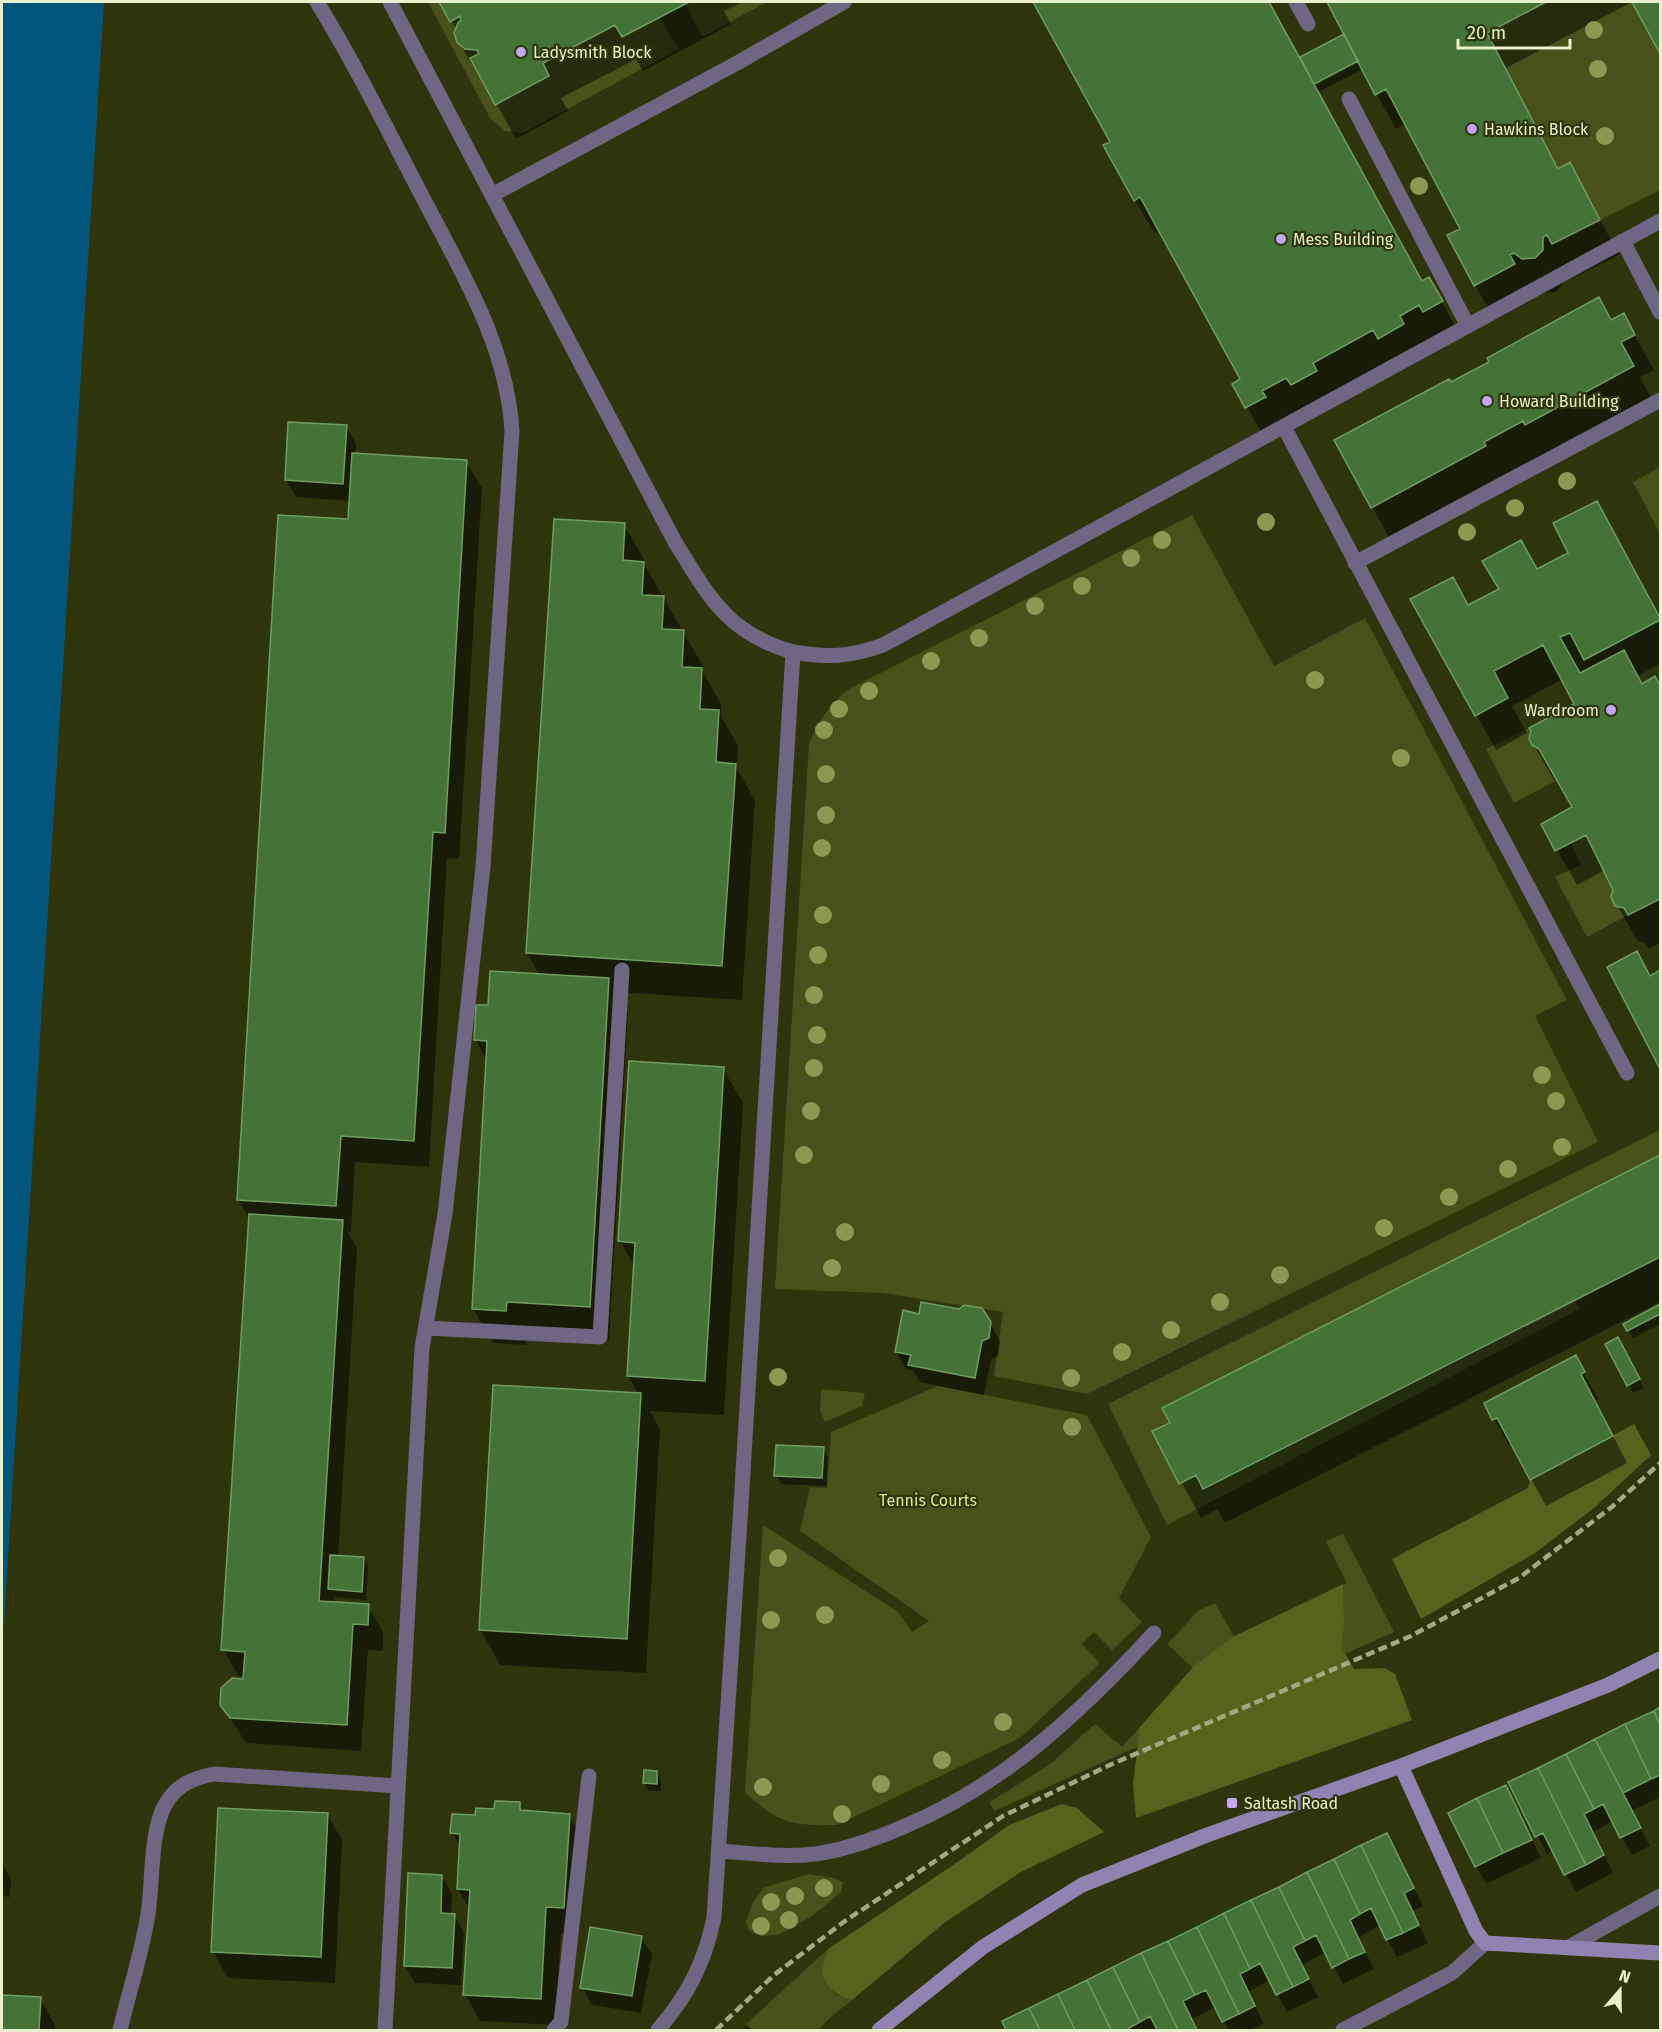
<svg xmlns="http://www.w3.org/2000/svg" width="1662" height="2032" viewBox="0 0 1662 2032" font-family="'Fira Sans',sans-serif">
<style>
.green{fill:#475119}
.forest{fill:#57621c}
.water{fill:#03557c}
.shadow{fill:#0007;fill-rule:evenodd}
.building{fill:#457236;stroke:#6f9e60;stroke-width:1.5}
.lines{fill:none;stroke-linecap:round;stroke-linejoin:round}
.lane{stroke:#6f6683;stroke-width:15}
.street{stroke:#6f6683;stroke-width:15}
.secondary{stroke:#9183b1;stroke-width:15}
.rail{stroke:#a2aa83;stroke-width:4.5;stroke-dasharray:9 4.5;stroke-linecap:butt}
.tree{fill:#8b9952}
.poi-dot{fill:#c0a8f4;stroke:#2e350d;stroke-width:2}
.labels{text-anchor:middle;stroke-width:4.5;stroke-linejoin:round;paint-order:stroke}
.poi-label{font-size:16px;fill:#e8f1cb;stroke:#2e350d;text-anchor:start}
.park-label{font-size:16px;fill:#d7eb8a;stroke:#2e350d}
</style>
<rect width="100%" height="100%" fill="#2e350d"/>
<!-- green -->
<path class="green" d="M 428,2 L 439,2 L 450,21 L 460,16 L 461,20 C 451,29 454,42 465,49 L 477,50 L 479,54 L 470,59 L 495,105 L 549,76 L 543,63 L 615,25 L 622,37 L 659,18 L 679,49 L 523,133 L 505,131 L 490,118 Z
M 689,2 L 767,2 L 702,37 L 685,4 Z
M 1546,2 L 1632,2 L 1660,54 L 1660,190 L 1600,220 L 1570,163 L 1558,169 L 1487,33 Z
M 1660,467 L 1660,534 L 1633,482 Z
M 1192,515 L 1274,666 L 1365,618 L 1567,1000 L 1535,1016 L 1598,1142 L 1087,1394 L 994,1376 L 1003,1312 L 883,1293 L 775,1289 L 809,744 C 819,721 829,704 849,689 Z
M 1529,728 L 1531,731 L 1529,739 L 1532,745 L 1539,749 L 1557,780 L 1514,803 L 1486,749 Z
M 1586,835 L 1613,890 L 1611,897 L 1615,906 L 1624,908 L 1628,915 L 1587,937 L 1555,877 L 1581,864 L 1571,844 Z
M 1660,1130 L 1660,1155 L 1163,1408 L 1170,1423 L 1153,1431 L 1179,1484 L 1196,1475 L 1204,1489 L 1575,1301 L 1580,1309 L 1167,1525 L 1108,1404 Z
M 938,1386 L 1087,1415 L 1151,1537 L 1119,1598 L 1142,1622 L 1112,1650 L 1094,1632 L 1082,1644 L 1100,1663 L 1020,1738 L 837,1825 C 793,1826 777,1823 745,1792 L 763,1525 L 898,1612 L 912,1632 L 929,1621 L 800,1531 L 810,1487 L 827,1488 L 831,1432 Z
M 821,1389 L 865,1393 L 862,1406 L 825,1422 L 820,1411 Z
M 1343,1534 L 1394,1632 L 994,1811 L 990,1802 L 1050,1764 L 1095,1724 L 1122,1747 L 1193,1668 L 1167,1644 L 1199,1610 L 1215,1603 L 1234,1636 L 1347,1583 L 1326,1541 Z
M 809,1874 L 834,1878 L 843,1882 L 841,1892 L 814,1915 L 778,1935 L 761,1936 L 749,1931 L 746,1922 L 752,1904 L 763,1888 Z
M 828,1949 L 821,1972 L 835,1994 L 852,2000 L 832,2016 L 818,2030 L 753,2030 L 746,2024 Z"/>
<!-- forest -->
<path class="forest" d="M 1634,1424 L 1651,1455 L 1594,1508 L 1535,1553 L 1421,1619 L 1392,1559 L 1528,1488 L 1530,1480 Z
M 1343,1584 L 1344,1626 L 1341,1646 L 1354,1669 L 1385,1668 L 1395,1674 L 1412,1720 L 1136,1818 L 1133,1783 L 1140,1727 L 1193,1667 L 1233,1637 Z
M 1062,1804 L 1077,1808 L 1104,1832 L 1021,1872 L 944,1923 L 852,2000 C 834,1994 829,1990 821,1972 L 828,1949 L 959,1861 L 1009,1825 Z"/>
<!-- water -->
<path class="water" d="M 2,2 L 104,2 L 2,1656 Z"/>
<!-- shadow -->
<path class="shadow" d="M 441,2 L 743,2 L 724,11 L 731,24 L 643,71 L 636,59 L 561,98 L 568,111 L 516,139 L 484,81 L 479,76 L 458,41 L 457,31 Z
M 1035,2 L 1269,2 L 1300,59 L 1346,35 L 1328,2 L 1632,2 L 1506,68 L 1559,170 L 1570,164 L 1619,255 L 1573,278 L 1568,269 L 1562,272 L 1562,285 L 1555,292 L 1543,293 L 1529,290 L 1534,299 L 1495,320 L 1475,285 L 1462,229 L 1406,123 L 1396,129 L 1363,69 L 1318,92 L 1422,283 L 1429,279 L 1461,336 L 1418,351 L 1423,359 L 1399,372 L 1394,364 L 1267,442 L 1234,384 L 1242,380 L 1160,231 L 1155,234 L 1135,200 L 1112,143 ZM 1364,56 L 1365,59 L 1314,86 L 1314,82 Z
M 1634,2 L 1660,2 L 1660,50 Z
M 1623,315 L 1654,370 L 1640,377 L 1653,401 L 1392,542 L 1372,507 L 1450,384 L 1491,362 L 1611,321 Z
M 346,426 L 356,444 L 355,455 L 466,462 L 482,488 L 459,859 L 447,858 L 429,1167 L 355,1162 L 351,1232 L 347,1231 L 357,1248 L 338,1557 L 364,1559 L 368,1567 L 366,1600 L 335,1597 L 335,1603 L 368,1606 L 383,1632 L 383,1651 L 368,1650 L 361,1751 L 246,1743 L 221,1704 L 245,1681 L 245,1676 L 238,1676 L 223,1649 L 250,1220 L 238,1199 L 349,521 L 351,501 L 296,497 L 286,480 Z
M 624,525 L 644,559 L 644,564 L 703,666 L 703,672 L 721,704 L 721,716 L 738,746 L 737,769 L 755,800 L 742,1000 L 615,992 L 628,1014 L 609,1341 L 526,1336 L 526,1345 L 493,1343 L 473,1308 L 487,1061 L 475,1039 L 489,1007 L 540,975 L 527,953 Z
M 1616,537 L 1660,619 L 1660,664 L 1638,676 L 1643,685 L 1655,678 L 1660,688 L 1660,943 L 1649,949 L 1645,943 L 1637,940 L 1617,905 L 1615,890 L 1605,870 L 1577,885 L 1543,825 L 1574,807 L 1560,783 L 1554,780 L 1534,745 L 1576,704 L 1563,679 L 1512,706 L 1527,733 L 1496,750 L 1412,599 L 1469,607 L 1537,571 Z
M 1637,953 L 1651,977 L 1660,972 L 1660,1066 L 1609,968 Z
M 723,1069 L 743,1103 L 724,1415 L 650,1411 L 660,1429 L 646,1673 L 500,1665 L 481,1630 L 639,1395 L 628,1376 L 635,1267 L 620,1241 Z
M 1660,1156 L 1660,1302 L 1225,1523 L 1217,1509 L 1201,1518 L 1154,1432 L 1172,1423 L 1164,1409 Z
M 1660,1306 L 1660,1324 L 1633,1338 L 1625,1324 Z
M 920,1315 L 990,1323 L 1000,1341 L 998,1356 L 991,1359 L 984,1395 L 920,1382 L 913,1371 L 906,1369 L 896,1352 Z
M 1618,1339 L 1644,1388 L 1633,1393 L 1607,1344 Z
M 1575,1357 L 1598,1399 L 1595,1401 L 1627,1463 L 1546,1506 L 1512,1444 L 1509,1445 L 1494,1419 Z
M 823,1449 L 828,1457 L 826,1486 L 781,1484 L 776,1475 Z
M 1660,1710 L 1660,1797 L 1631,1811 L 1650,1846 L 1632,1855 L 1613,1821 L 1593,1832 L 1613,1873 L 1576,1892 L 1553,1850 L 1547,1854 L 1510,1783 Z
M 657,1772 L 661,1781 L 661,1791 L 649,1791 L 644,1783 Z
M 1505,1787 L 1541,1858 L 1486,1884 L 1476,1866 Z
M 519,1804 L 524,1812 L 569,1816 L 585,1842 L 579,1934 L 561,1933 L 555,2025 L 480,2021 L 465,1994 L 470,1909 L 458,1889 L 461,1848 L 452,1833 L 477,1817 Z
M 327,1814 L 342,1840 L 335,1983 L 228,1978 L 213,1951 Z
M 1387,1835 L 1423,1906 L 1412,1911 L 1428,1943 L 1397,1957 L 1380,1925 L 1358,1938 L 1374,1969 L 1343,1984 L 1326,1952 L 1302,1965 L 1318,1997 L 1287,2012 L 1270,1980 L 1248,1992 L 1264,2024 L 1250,2030 L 1229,2030 L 1216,2007 L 1192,2019 L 1198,2030 L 1008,2030 L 1004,2022 Z
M 2,1863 L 11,1880 L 10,1897 L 2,1896 Z
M 442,1877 L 452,1894 L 451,1915 L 454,1915 L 464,1933 L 461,1985 L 415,1983 L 405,1966 Z
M 641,1937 L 652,1955 L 641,2013 L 592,2005 L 582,1987 Z
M 2,1996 L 40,1999 L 55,2025 L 55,2030 L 2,2030 Z
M 746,2026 L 751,2030 L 742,2030 Z"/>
<!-- building -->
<path class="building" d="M 439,2 L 689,2 L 622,37 L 615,25 L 543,63 L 549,76 L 495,105 L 470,58 L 479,54 L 477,50 L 465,49 L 457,42 L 454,33 L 458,23 L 461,20 L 460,16 L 450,22 Z
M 1033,2 L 1269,2 L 1422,281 L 1429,277 L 1443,301 L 1423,312 L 1419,305 L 1400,316 L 1404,324 L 1378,339 L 1373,330 L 1313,363 L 1317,371 L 1291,385 L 1286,378 L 1262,391 L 1266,397 L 1245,408 L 1232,384 L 1240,379 L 1140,197 L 1134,201 L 1103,145 L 1110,142 Z
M 1327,2 L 1546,2 L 1487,33 L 1558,169 L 1570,162 L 1600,220 L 1552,244 L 1547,235 L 1543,237 L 1543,250 L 1535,258 L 1522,259 L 1514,253 L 1510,255 L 1515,264 L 1474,286 L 1447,235 L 1460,229 L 1386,89 L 1375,95 Z
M 1632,2 L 1660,2 L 1660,54 Z
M 1344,34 L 1358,61 L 1314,84 L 1300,57 Z
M 1599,297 L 1611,320 L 1624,313 L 1635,335 L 1621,342 L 1634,366 L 1525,425 L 1523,421 L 1484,442 L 1486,446 L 1371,508 L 1334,440 L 1449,379 L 1451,382 L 1489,362 L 1487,358 Z
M 288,422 L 347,425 L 343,484 L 285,480 Z
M 352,453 L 467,460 L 445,833 L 433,832 L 414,1141 L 341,1136 L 336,1206 L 237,1200 L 278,515 L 348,519 Z
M 1597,501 L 1660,618 L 1660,620 L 1584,660 L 1570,633 L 1560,637 L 1580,673 L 1624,650 L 1642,684 L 1655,676 L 1660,686 L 1660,899 L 1628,915 L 1624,908 L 1615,906 L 1611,897 L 1613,890 L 1586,835 L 1555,851 L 1541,824 L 1572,807 L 1539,749 L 1532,745 L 1529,739 L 1531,731 L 1529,728 L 1574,704 L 1543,645 L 1494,671 L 1508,698 L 1475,716 L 1410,599 L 1453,577 L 1468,605 L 1499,589 L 1482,561 L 1521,540 L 1537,569 L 1568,553 L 1553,523 Z
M 554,519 L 625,523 L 623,560 L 644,562 L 642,595 L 664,596 L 662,629 L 684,630 L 682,667 L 702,668 L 700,709 L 719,710 L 716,762 L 736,764 L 722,966 L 526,953 Z
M 1637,951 L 1650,976 L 1660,970 L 1660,1069 L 1607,967 Z
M 490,971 L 609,978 L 590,1307 L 507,1302 L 506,1311 L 472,1309 L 487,1041 L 474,1040 L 476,1005 L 488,1005 Z
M 629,1061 L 724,1067 L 705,1381 L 627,1376 L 635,1243 L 618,1241 Z
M 1660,1155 L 1660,1257 L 1203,1489 L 1196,1475 L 1179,1484 L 1152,1431 L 1170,1423 L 1162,1408 Z
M 249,1214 L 343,1220 L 319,1601 L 369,1604 L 368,1625 L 353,1624 L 347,1725 L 230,1718 L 220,1705 L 221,1688 L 232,1678 L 243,1679 L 245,1652 L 221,1650 Z
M 921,1302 L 959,1309 L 964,1305 L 982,1308 L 991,1322 L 989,1338 L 982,1341 L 975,1378 L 908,1365 L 911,1355 L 895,1352 L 903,1310 L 919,1314 Z
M 1660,1304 L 1660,1314 L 1627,1331 L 1623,1324 Z
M 1618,1337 L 1640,1379 L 1627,1386 L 1605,1344 Z
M 1576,1355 L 1585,1372 L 1581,1374 L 1613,1436 L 1530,1480 L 1497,1418 L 1492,1420 L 1484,1403 Z
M 493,1385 L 641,1393 L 627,1639 L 479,1630 Z
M 776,1445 L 824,1447 L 822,1478 L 774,1476 Z
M 330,1555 L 364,1557 L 362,1592 L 328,1589 Z
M 1660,1707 L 1660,1725 L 1654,1711 Z
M 1654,1711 L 1660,1725 L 1660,1775 L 1651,1779 L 1625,1724 Z
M 1625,1724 L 1651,1779 L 1623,1793 L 1595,1739 Z
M 1595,1739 L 1641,1828 L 1620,1838 L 1603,1804 L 1594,1809 L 1566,1754 Z
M 1566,1754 L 1594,1809 L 1584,1814 L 1604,1855 L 1586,1865 L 1538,1768 Z
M 1538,1768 L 1586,1865 L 1564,1875 L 1543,1833 L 1535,1837 L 1508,1782 Z
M 644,1770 L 657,1771 L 657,1784 L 643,1783 Z
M 1506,1785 L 1532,1840 L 1503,1853 L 1477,1798 Z
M 1477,1798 L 1503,1853 L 1475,1867 L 1448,1813 Z
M 495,1801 L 520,1802 L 520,1810 L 570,1814 L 564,1908 L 546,1907 L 541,1999 L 463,1995 L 470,1890 L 457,1889 L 460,1834 L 450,1833 L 452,1814 L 475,1815 L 476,1808 L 494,1809 Z
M 218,1808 L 328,1813 L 321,1957 L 211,1952 Z
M 1387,1833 L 1414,1888 L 1404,1893 L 1419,1925 L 1403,1933 L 1361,1845 Z
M 1361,1845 L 1403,1933 L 1386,1940 L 1371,1908 L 1360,1914 L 1334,1859 Z
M 1334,1859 L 1360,1914 L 1350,1920 L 1365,1952 L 1349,1959 L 1307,1872 Z
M 1307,1872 L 1349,1959 L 1332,1968 L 1316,1935 L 1305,1941 L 1279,1887 Z
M 408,1873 L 442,1875 L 441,1913 L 455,1914 L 452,1968 L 404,1966 Z
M 1279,1887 L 1305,1941 L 1293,1947 L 1309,1979 L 1293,1987 L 1251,1900 Z
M 1251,1900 L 1293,1987 L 1276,1995 L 1260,1963 L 1250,1969 L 1224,1913 Z
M 1224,1913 L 1250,1969 L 1240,1974 L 1255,2006 L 1239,2014 L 1197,1927 Z
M 590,1927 L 642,1936 L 632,1996 L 580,1988 Z
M 1197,1927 L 1239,2014 L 1222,2022 L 1206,1990 L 1195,1995 L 1168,1941 Z
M 1168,1941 L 1195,1995 L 1183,2001 L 1197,2030 L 1178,2030 L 1141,1953 Z
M 1141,1953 L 1178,2030 L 1157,2030 L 1150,2016 L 1140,2022 L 1113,1967 Z
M 1113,1967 L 1140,2022 L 1129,2028 L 1130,2030 L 1111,2030 L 1087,1980 Z
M 1087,1980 L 1111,2030 L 1075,2030 L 1058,1994 Z
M 1058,1994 L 1075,2030 L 1040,2030 L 1029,2008 Z
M 2,1995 L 41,1997 L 39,2030 L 2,2030 Z
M 1029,2008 L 1040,2030 L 1006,2030 L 1002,2021 Z"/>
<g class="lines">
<!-- lane -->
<path class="lane" d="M 317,2 C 355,64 387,129 421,194 C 460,270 507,344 512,431 L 483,867 L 445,1214 L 422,1348 L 385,2030
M 390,2 L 675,542 C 709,597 727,633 793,652 L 741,1505 L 714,1918 C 704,1964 688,1995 658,2030
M 1296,2 L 1308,24
M 1349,99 L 1468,326
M 492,195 L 739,62 L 844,2
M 1623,241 L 1660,312
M 1284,427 L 1627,1073
M 793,652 C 828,658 850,657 883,645 L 1660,221
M 426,1328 L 600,1337 L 622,970
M 719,1851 C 751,1853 784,1858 815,1854 C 846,1850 875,1839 903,1827 C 1004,1785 1081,1712 1154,1633
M 1569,1947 L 1660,1896
M 120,2030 C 129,1992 142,1953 148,1914 C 153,1882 150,1832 165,1805 C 176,1785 193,1778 214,1774 L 398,1786
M 554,2030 L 561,2022 L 589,1776
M 1343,2030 L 1452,1973 L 1485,1943"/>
<!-- street -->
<path class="street" d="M 1355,563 L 1660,400"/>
<!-- secondary -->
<path class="secondary" d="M 1401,1766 L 1476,1931 L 1485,1943 L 1660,1953
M 879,2030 L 983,1947 L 1082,1885 L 1207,1835 L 1401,1766 L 1608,1685 L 1660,1659"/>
<!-- rail -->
<path class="rail" d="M 716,2030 L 774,1975 L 845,1921 L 1003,1816 L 1112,1764 L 1411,1636 L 1519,1578 L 1613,1506 L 1660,1463"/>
</g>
<!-- trees -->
<g class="tree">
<circle cx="1594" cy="30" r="9"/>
<circle cx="1598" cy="69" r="9"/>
<circle cx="1605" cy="136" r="9"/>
<circle cx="1419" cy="186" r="9"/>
<circle cx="1567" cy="481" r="9"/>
<circle cx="1515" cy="508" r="9"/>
<circle cx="1266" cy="522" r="9"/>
<circle cx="1467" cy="532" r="9"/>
<circle cx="1162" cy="540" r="9"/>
<circle cx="1131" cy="558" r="9"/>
<circle cx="1082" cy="586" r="9"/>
<circle cx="1035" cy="606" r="9"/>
<circle cx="979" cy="638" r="9"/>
<circle cx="931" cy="661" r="9"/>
<circle cx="1315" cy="680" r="9"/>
<circle cx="869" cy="691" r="9"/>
<circle cx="839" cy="709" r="9"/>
<circle cx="824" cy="730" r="9"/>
<circle cx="1401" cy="758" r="9"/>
<circle cx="826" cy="774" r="9"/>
<circle cx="826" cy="815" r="9"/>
<circle cx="822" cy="848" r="9"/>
<circle cx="823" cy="915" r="9"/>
<circle cx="818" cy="955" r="9"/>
<circle cx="814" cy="995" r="9"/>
<circle cx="817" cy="1035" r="9"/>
<circle cx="814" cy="1068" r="9"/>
<circle cx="1542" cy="1075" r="9"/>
<circle cx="1556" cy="1101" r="9"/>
<circle cx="811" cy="1111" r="9"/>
<circle cx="1562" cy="1147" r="9"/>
<circle cx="804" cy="1155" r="9"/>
<circle cx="1508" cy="1169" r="9"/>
<circle cx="1449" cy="1197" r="9"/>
<circle cx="1384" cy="1228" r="9"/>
<circle cx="845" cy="1232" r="9"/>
<circle cx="832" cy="1268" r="9"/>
<circle cx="1280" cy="1275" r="9"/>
<circle cx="1220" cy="1302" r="9"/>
<circle cx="1171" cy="1330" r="9"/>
<circle cx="1122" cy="1352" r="9"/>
<circle cx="778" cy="1377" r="9"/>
<circle cx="1071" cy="1378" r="9"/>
<circle cx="1072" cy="1427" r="9"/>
<circle cx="778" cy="1558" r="9"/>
<circle cx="825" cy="1615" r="9"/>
<circle cx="771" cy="1620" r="9"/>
<circle cx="1003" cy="1722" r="9"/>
<circle cx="942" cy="1760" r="9"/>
<circle cx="881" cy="1784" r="9"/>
<circle cx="763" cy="1787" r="9"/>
<circle cx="842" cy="1814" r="9"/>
<circle cx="824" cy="1888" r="9"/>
<circle cx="795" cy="1896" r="9"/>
<circle cx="771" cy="1902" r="9"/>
<circle cx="789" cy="1920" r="9"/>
<circle cx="761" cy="1926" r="9"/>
</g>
<!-- markers -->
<g class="poi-dot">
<circle cx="521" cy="52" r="6"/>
<circle cx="1472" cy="129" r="6"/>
<circle cx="1281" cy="239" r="6"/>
<circle cx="1487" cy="401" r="6"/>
<circle cx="1611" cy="710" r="6"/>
<rect x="1226" y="1797" width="12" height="12" rx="3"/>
</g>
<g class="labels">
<!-- poi labels -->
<g class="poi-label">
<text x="533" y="58">Ladysmith Block</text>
<text x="1484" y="135">Hawkins Block</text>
<text x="1293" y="245">Mess Building</text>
<text x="1499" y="407">Howard Building</text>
<text x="1599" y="716" text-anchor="end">Wardroom</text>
<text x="1244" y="1809">Saltash Road</text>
</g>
<!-- park labels -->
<g class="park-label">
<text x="928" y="1506">Tennis Courts</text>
</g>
</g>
<!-- border -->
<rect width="1662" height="2032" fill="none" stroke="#e8f1cb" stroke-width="6"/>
<!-- north arrow -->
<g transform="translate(1620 1990) rotate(20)" stroke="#2e350d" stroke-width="4.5" paint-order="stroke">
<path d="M0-4.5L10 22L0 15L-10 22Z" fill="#e8f1cb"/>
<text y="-9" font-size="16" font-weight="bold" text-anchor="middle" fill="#e8f1cb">N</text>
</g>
<!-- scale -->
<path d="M1458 39v9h112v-9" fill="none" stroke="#e8f1cb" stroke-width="3"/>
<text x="1467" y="39" font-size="18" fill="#e8f1cb" stroke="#2e350d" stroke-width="4.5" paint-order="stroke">20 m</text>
</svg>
